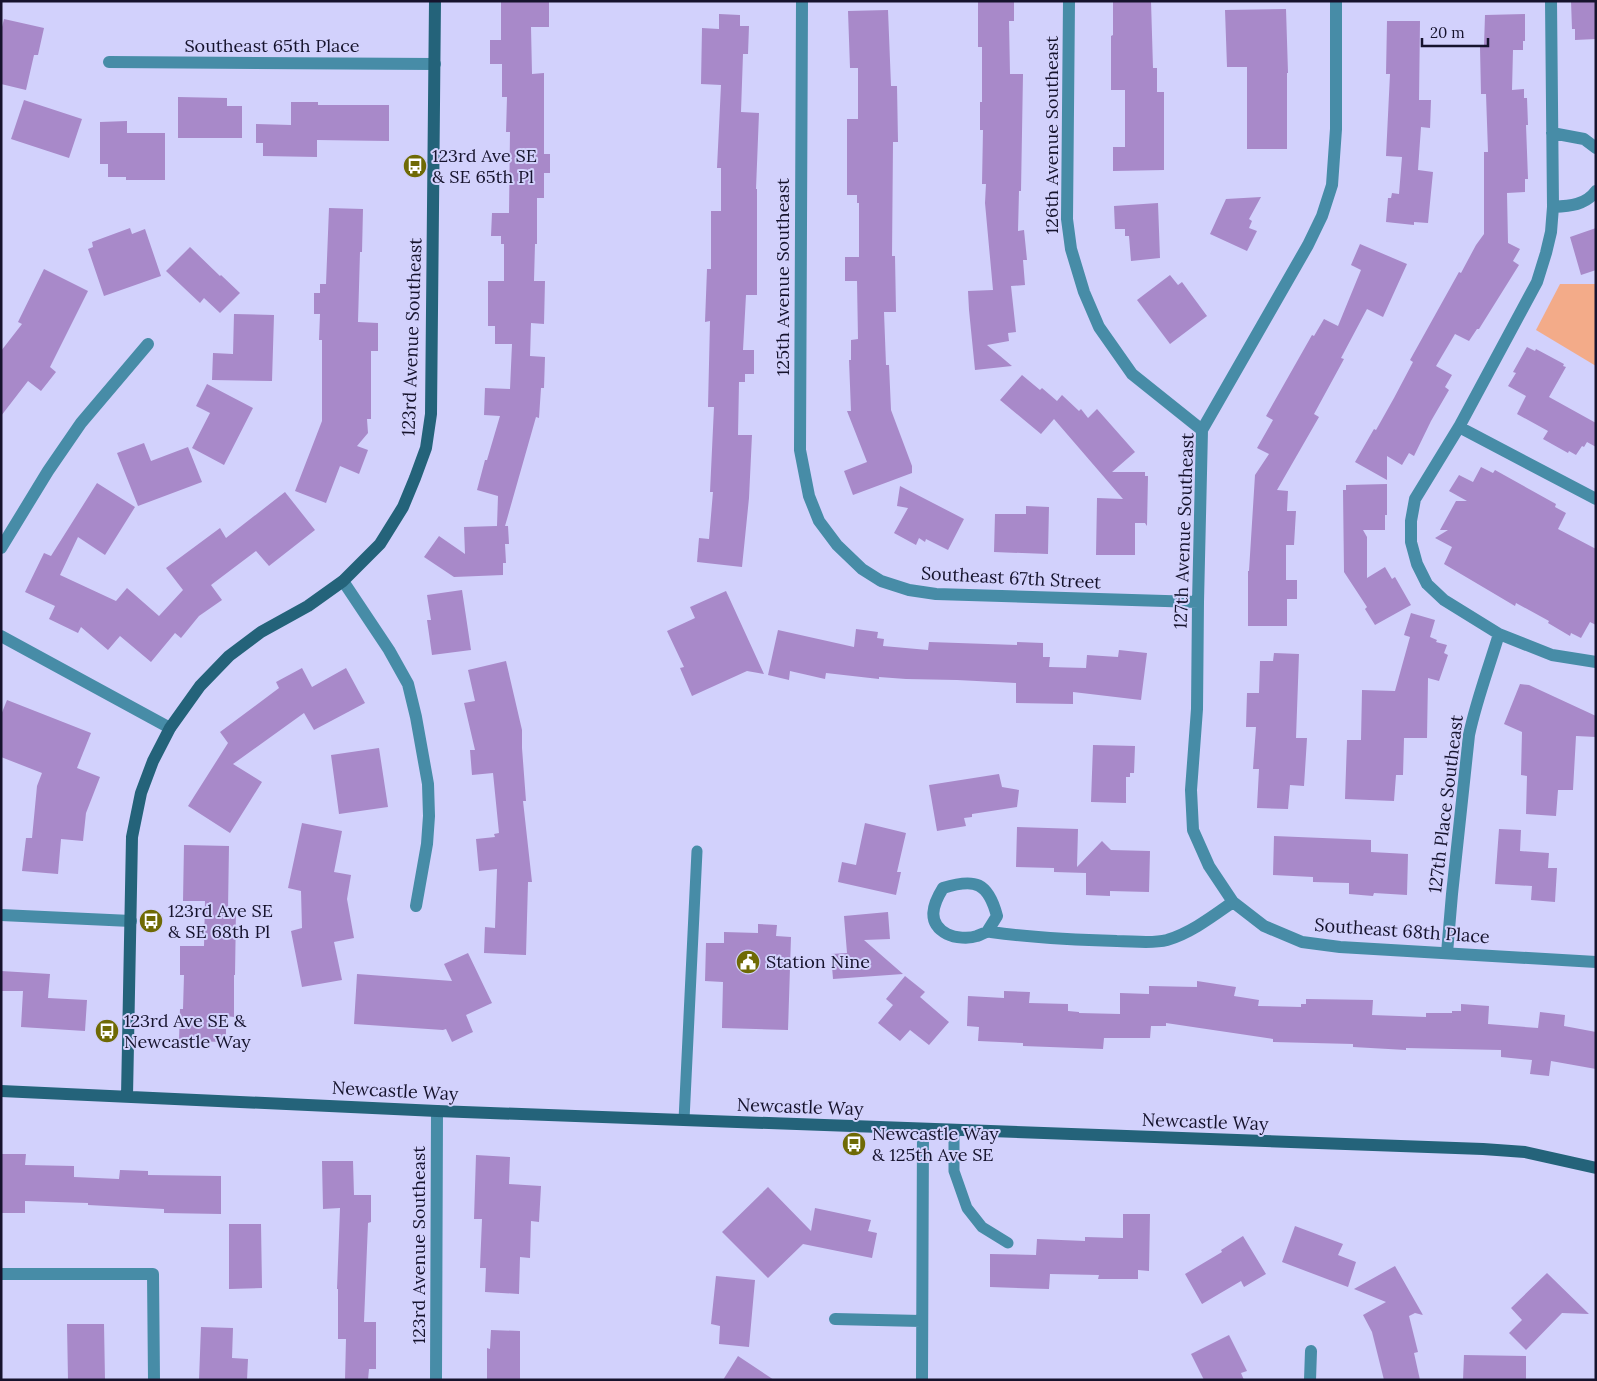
<svg xmlns="http://www.w3.org/2000/svg" width="1597" height="1381" viewBox="0 0 1597 1381" font-family="Lora,serif">
<style>
.green{fill:#f3ab89}
.building{fill:#a889c9}
.lines{fill:none;stroke-linecap:round;stroke-linejoin:round}
.lane{stroke:#478ca7;stroke-width:11}
.street{stroke:#478ca7;stroke-width:12}
.secondary{stroke:#24637a;stroke-width:12}
.labels{text-anchor:middle;stroke-width:4;stroke-linejoin:round;paint-order:stroke}
.street-label{font-size:18px;fill:#16132d;stroke:#d2d1fc}
.poi-label{font-size:18px;fill:#16132d;stroke:#d2d1fc;text-anchor:start}
</style>
<rect width="100%" height="100%" fill="#d2d1fc"/>
<!-- green -->
<path class="green" d="M 1560,284 L 1596,284 L 1596,366 L 1536,330 Z"/>
<!-- building -->
<path class="building" d="M 549,1 L 549,27 L 531,27 L 532,74 L 544,73 L 544,154 L 550,154 L 550,173 L 544,173 L 544,198 L 537,198 L 537,244 L 535,244 L 534,281 L 545,281 L 544,324 L 531,323 L 530,356 L 545,357 L 544,388 L 541,388 L 539,418 L 536,417 L 505,526 L 508,526 L 509,544 L 505,544 L 506,563 L 503,563 L 503,575 L 454,577 L 424,557 L 439,536 L 465,554 L 464,527 L 497,526 L 498,496 L 477,490 L 485,460 L 487,460 L 500,416 L 484,415 L 485,388 L 510,389 L 512,344 L 495,344 L 495,326 L 488,326 L 488,281 L 504,281 L 504,244 L 501,244 L 501,236 L 491,236 L 492,213 L 509,213 L 510,132 L 506,132 L 507,97 L 502,97 L 502,64 L 490,64 L 490,40 L 501,40 L 501,2 Z
M 978,1 L 1014,1 L 1014,21 L 1009,21 L 1010,74 L 1023,74 L 1021,191 L 1019,191 L 1018,231 L 1024,230 L 1027,260 L 1023,260 L 1025,285 L 1011,286 L 1016,332 L 1008,333 L 1009,341 L 987,345 L 1012,366 L 975,370 L 969,310 L 968,291 L 993,290 L 985,203 L 986,184 L 982,184 L 983,130 L 980,130 L 980,102 L 982,102 L 982,47 L 978,47 Z
M 1113,1 L 1151,1 L 1153,68 L 1157,68 L 1157,92 L 1164,92 L 1164,170 L 1113,171 L 1113,147 L 1125,147 L 1125,90 L 1111,90 L 1111,36 L 1113,35 Z
M 1571,1 L 1596,1 L 1596,39 L 1575,40 L 1575,29 L 1572,29 Z
M 1286,9 L 1288,73 L 1287,73 L 1287,149 L 1247,149 L 1247,67 L 1227,67 L 1225,10 Z
M 888,10 L 891,86 L 897,86 L 898,142 L 893,142 L 892,256 L 895,256 L 896,312 L 884,312 L 886,365 L 889,365 L 891,410 L 912,466 L 912,473 L 853,495 L 844,471 L 867,462 L 847,411 L 851,411 L 849,360 L 851,360 L 851,340 L 858,339 L 857,281 L 845,281 L 845,257 L 859,257 L 859,203 L 857,203 L 857,195 L 847,195 L 847,119 L 858,119 L 858,68 L 850,68 L 848,11 Z
M 719,14 L 740,15 L 740,26 L 749,26 L 748,54 L 743,54 L 741,112 L 759,113 L 756,189 L 757,189 L 757,295 L 746,295 L 743,350 L 754,350 L 754,374 L 745,374 L 745,382 L 739,382 L 738,435 L 752,435 L 749,498 L 742,567 L 697,562 L 699,538 L 709,539 L 713,492 L 710,492 L 714,407 L 708,407 L 710,321 L 705,322 L 707,269 L 711,269 L 711,211 L 721,211 L 721,168 L 717,168 L 721,85 L 701,84 L 702,28 L 719,29 Z
M 1525,14 L 1525,41 L 1523,41 L 1523,50 L 1513,50 L 1512,90 L 1524,89 L 1524,98 L 1527,98 L 1528,125 L 1526,125 L 1528,179 L 1525,179 L 1525,192 L 1507,193 L 1508,243 L 1520,249 L 1513,261 L 1519,265 L 1479,329 L 1477,329 L 1469,341 L 1455,334 L 1436,366 L 1452,375 L 1445,387 L 1449,390 L 1431,421 L 1414,456 L 1409,453 L 1402,465 L 1387,456 L 1387,480 L 1355,462 L 1374,429 L 1376,430 L 1394,398 L 1413,362 L 1410,360 L 1459,272 L 1461,273 L 1476,245 L 1484,234 L 1484,152 L 1488,152 L 1486,94 L 1481,94 L 1480,47 L 1484,46 L 1485,15 Z
M 4,19 L 44,28 L 38,55 L 34,55 L 26,90 L 1,84 L 1,31 Z
M 1387,21 L 1420,21 L 1419,100 L 1431,100 L 1430,128 L 1421,127 L 1418,170 L 1433,172 L 1428,223 L 1414,222 L 1414,225 L 1386,222 L 1388,198 L 1391,198 L 1392,193 L 1399,194 L 1402,157 L 1386,156 L 1390,74 L 1386,74 Z
M 178,97 L 227,98 L 227,106 L 242,106 L 242,138 L 178,138 Z
M 24,100 L 82,119 L 69,158 L 11,139 Z
M 291,102 L 318,102 L 318,105 L 389,105 L 389,141 L 317,140 L 317,157 L 263,156 L 263,143 L 256,143 L 256,124 L 291,125 Z
M 127,121 L 127,133 L 165,133 L 165,180 L 126,180 L 126,177 L 108,177 L 108,164 L 100,164 L 100,122 Z
M 1261,197 L 1249,219 L 1252,221 L 1249,228 L 1257,231 L 1247,251 L 1210,234 L 1226,199 Z
M 1158,203 L 1160,258 L 1131,261 L 1129,236 L 1125,236 L 1125,229 L 1115,229 L 1114,206 Z
M 329,208 L 363,209 L 362,252 L 360,252 L 358,322 L 378,323 L 378,351 L 371,351 L 371,419 L 367,419 L 368,433 L 357,446 L 368,450 L 359,474 L 340,466 L 326,503 L 295,491 L 322,421 L 322,340 L 319,340 L 320,314 L 314,314 L 314,293 L 320,293 L 320,284 L 326,284 Z
M 130,228 L 132,234 L 145,229 L 161,276 L 104,296 L 88,249 L 93,247 L 92,242 Z
M 1596,228 L 1596,270 L 1581,275 L 1570,237 Z
M 1360,244 L 1407,264 L 1383,317 L 1367,309 L 1341,358 L 1344,359 L 1314,414 L 1319,417 L 1277,490 L 1288,491 L 1287,511 L 1296,511 L 1294,545 L 1286,545 L 1286,580 L 1297,580 L 1297,599 L 1287,599 L 1287,626 L 1248,626 L 1248,571 L 1249,571 L 1255,475 L 1269,454 L 1257,448 L 1273,420 L 1266,416 L 1312,335 L 1314,336 L 1324,319 L 1338,326 L 1361,270 L 1351,265 Z
M 190,247 L 220,276 L 221,275 L 240,293 L 220,313 L 204,298 L 200,303 L 166,271 Z
M 44,269 L 88,291 L 50,367 L 56,372 L 41,391 L 28,381 L 1,416 L 1,351 L 22,324 L 18,322 Z
M 1170,275 L 1178,285 L 1182,282 L 1207,316 L 1170,344 L 1137,300 Z
M 234,314 L 274,315 L 272,381 L 212,380 L 213,353 L 233,354 Z
M 1527,347 L 1535,351 L 1536,349 L 1564,364 L 1563,366 L 1566,367 L 1549,397 L 1596,423 L 1596,447 L 1587,442 L 1584,447 L 1582,446 L 1576,455 L 1569,451 L 1568,453 L 1543,439 L 1548,431 L 1517,414 L 1526,396 L 1508,386 L 1516,373 L 1513,372 Z
M 1022,375 L 1040,390 L 1042,388 L 1057,401 L 1062,395 L 1079,411 L 1081,409 L 1088,418 L 1097,409 L 1135,452 L 1112,472 L 1145,472 L 1145,476 L 1148,476 L 1147,526 L 1145,523 L 1135,523 L 1135,555 L 1096,555 L 1097,498 L 1123,499 L 1054,419 L 1041,434 L 1000,400 Z
M 207,384 L 253,408 L 224,465 L 192,448 L 210,413 L 196,406 Z
M 144,443 L 151,461 L 188,447 L 202,482 L 138,506 L 117,453 Z
M 1481,467 L 1493,473 L 1495,470 L 1556,504 L 1555,507 L 1566,513 L 1558,529 L 1596,549 L 1596,625 L 1590,622 L 1581,638 L 1571,633 L 1570,636 L 1548,623 L 1549,621 L 1516,603 L 1515,606 L 1444,564 L 1452,547 L 1435,538 L 1448,530 L 1440,530 L 1456,501 L 1467,501 L 1449,491 L 1459,475 L 1473,482 Z
M 97,483 L 135,507 L 105,555 L 78,537 L 60,575 L 116,601 L 127,588 L 159,616 L 183,590 L 166,568 L 220,528 L 226,538 L 285,492 L 315,530 L 269,566 L 256,551 L 211,585 L 222,600 L 199,616 L 181,638 L 175,633 L 151,662 L 120,636 L 108,650 L 81,627 L 78,633 L 49,619 L 55,606 L 25,592 L 44,553 L 51,556 Z
M 1387,484 L 1387,515 L 1385,515 L 1385,530 L 1363,530 L 1367,537 L 1367,578 L 1385,567 L 1392,579 L 1395,577 L 1411,605 L 1375,625 L 1365,609 L 1367,607 L 1344,572 L 1343,490 L 1346,490 L 1346,485 Z
M 900,486 L 964,519 L 948,550 L 926,539 L 925,542 L 919,538 L 916,545 L 894,533 L 908,508 L 897,506 Z
M 1026,506 L 1049,507 L 1048,554 L 994,552 L 995,514 L 1026,514 Z
M 462,590 L 471,650 L 432,655 L 427,620 L 431,620 L 427,595 Z
M 726,591 L 764,674 L 747,671 L 692,696 L 680,668 L 684,667 L 667,631 L 695,618 L 690,607 Z
M 1411,613 L 1435,620 L 1430,637 L 1437,640 L 1436,642 L 1447,645 L 1444,653 L 1448,655 L 1439,681 L 1428,678 L 1427,738 L 1404,738 L 1403,775 L 1396,775 L 1394,801 L 1345,799 L 1347,740 L 1361,740 L 1362,690 L 1395,691 L 1410,637 L 1404,635 Z
M 856,629 L 878,632 L 877,638 L 884,639 L 883,646 L 928,650 L 929,642 L 1017,645 L 1017,642 L 1043,643 L 1043,657 L 1050,657 L 1049,667 L 1086,668 L 1087,655 L 1118,657 L 1119,650 L 1147,653 L 1141,700 L 1073,692 L 1073,704 L 1016,703 L 1016,683 L 957,680 L 906,679 L 879,677 L 879,679 L 826,673 L 825,679 L 790,671 L 789,680 L 768,675 L 778,630 L 854,647 Z
M 1274,653 L 1299,654 L 1296,738 L 1307,738 L 1304,786 L 1290,785 L 1288,809 L 1257,808 L 1259,769 L 1253,769 L 1256,727 L 1246,727 L 1247,693 L 1259,693 L 1260,661 L 1273,661 Z
M 506,661 L 522,730 L 522,748 L 526,801 L 523,801 L 532,882 L 528,882 L 526,955 L 484,953 L 485,927 L 495,928 L 497,869 L 479,871 L 476,839 L 495,837 L 494,834 L 499,833 L 493,773 L 472,775 L 470,750 L 475,750 L 464,703 L 475,701 L 468,670 Z
M 302,668 L 312,687 L 346,668 L 365,703 L 314,730 L 304,713 L 233,764 L 262,782 L 230,833 L 188,806 L 228,743 L 220,732 L 279,688 L 276,682 Z
M 1520,684 L 1529,685 L 1596,716 L 1596,737 L 1576,736 L 1573,790 L 1558,790 L 1556,816 L 1526,814 L 1527,776 L 1521,775 L 1522,732 L 1504,724 Z
M 7,700 L 91,733 L 77,768 L 100,777 L 86,813 L 83,841 L 61,839 L 58,874 L 22,871 L 26,838 L 32,838 L 37,786 L 42,773 L 1,757 L 1,715 Z
M 1093,745 L 1135,746 L 1134,773 L 1130,773 L 1130,777 L 1126,777 L 1126,803 L 1091,802 Z
M 379,748 L 388,807 L 339,814 L 331,755 Z
M 999,774 L 1002,787 L 1019,790 L 1017,807 L 972,814 L 972,817 L 964,818 L 966,826 L 937,831 L 929,785 Z
M 302,823 L 342,831 L 334,872 L 351,875 L 347,899 L 354,938 L 334,942 L 342,980 L 302,987 L 291,931 L 302,928 L 301,891 L 288,888 Z
M 865,823 L 906,833 L 897,872 L 901,872 L 896,895 L 838,882 L 842,862 L 856,865 Z
M 1017,827 L 1078,829 L 1077,867 L 1102,841 L 1111,850 L 1150,851 L 1149,892 L 1110,891 L 1110,896 L 1086,895 L 1086,873 L 1054,872 L 1054,868 L 1016,867 Z
M 1499,829 L 1521,830 L 1520,851 L 1549,853 L 1548,868 L 1557,868 L 1555,902 L 1531,900 L 1532,886 L 1495,884 Z
M 1274,836 L 1371,840 L 1371,852 L 1408,854 L 1407,895 L 1374,893 L 1373,896 L 1349,894 L 1349,883 L 1313,882 L 1313,877 L 1273,875 Z
M 184,845 L 229,846 L 228,909 L 236,909 L 235,975 L 234,975 L 234,1017 L 226,1016 L 226,1042 L 179,1041 L 180,1009 L 183,1009 L 184,975 L 180,975 L 180,946 L 204,946 L 205,901 L 183,901 Z
M 888,912 L 890,939 L 864,940 L 903,974 L 833,979 L 831,954 L 847,953 L 844,916 Z
M 758,924 L 777,925 L 776,936 L 791,937 L 788,1030 L 722,1028 L 723,982 L 705,981 L 706,943 L 724,943 L 724,932 L 758,933 Z
M 468,953 L 492,1003 L 466,1015 L 473,1032 L 452,1042 L 446,1029 L 443,1030 L 354,1024 L 357,974 L 452,981 L 444,964 Z
M 1,971 L 50,974 L 48,998 L 87,1000 L 85,1031 L 21,1027 L 23,991 L 1,991 Z
M 905,976 L 925,992 L 920,997 L 949,1022 L 929,1045 L 910,1030 L 900,1041 L 878,1023 L 893,1005 L 886,999 Z
M 1197,981 L 1236,987 L 1234,996 L 1259,1000 L 1258,1006 L 1301,1007 L 1301,1004 L 1306,1004 L 1306,999 L 1373,1000 L 1372,1015 L 1426,1017 L 1426,1013 L 1452,1013 L 1452,1011 L 1461,1011 L 1461,1004 L 1489,1006 L 1488,1024 L 1538,1028 L 1540,1012 L 1565,1015 L 1564,1026 L 1596,1032 L 1596,1069 L 1551,1061 L 1549,1076 L 1530,1074 L 1532,1060 L 1501,1057 L 1501,1050 L 1406,1048 L 1406,1050 L 1353,1047 L 1353,1044 L 1273,1042 L 1273,1039 L 1166,1023 L 1166,1026 L 1151,1026 L 1150,1038 L 1104,1038 L 1103,1049 L 1023,1046 L 1023,1043 L 978,1041 L 979,1027 L 967,1026 L 968,996 L 1004,998 L 1004,991 L 1030,992 L 1029,1003 L 1068,1004 L 1068,1011 L 1079,1012 L 1079,1013 L 1120,1014 L 1120,993 L 1149,994 L 1149,986 L 1197,987 Z
M 1,1154 L 26,1154 L 25,1165 L 74,1166 L 74,1177 L 119,1179 L 120,1170 L 148,1171 L 148,1175 L 221,1176 L 221,1214 L 164,1213 L 164,1209 L 88,1205 L 88,1203 L 25,1201 L 25,1213 L 1,1213 Z
M 476,1155 L 510,1157 L 509,1184 L 541,1186 L 539,1222 L 531,1221 L 530,1258 L 520,1257 L 519,1294 L 485,1292 L 486,1268 L 480,1268 L 482,1219 L 474,1219 Z
M 322,1161 L 353,1161 L 354,1195 L 371,1195 L 371,1222 L 368,1223 L 364,1322 L 376,1322 L 376,1369 L 369,1369 L 368,1380 L 345,1380 L 346,1339 L 338,1339 L 338,1289 L 337,1289 L 340,1208 L 323,1209 Z
M 768,1187 L 811,1231 L 815,1208 L 871,1220 L 868,1231 L 877,1233 L 872,1258 L 803,1244 L 768,1278 L 722,1232 Z
M 1123,1214 L 1150,1214 L 1149,1271 L 1138,1270 L 1138,1279 L 1098,1279 L 1099,1275 L 1050,1274 L 1049,1289 L 990,1287 L 990,1254 L 1036,1255 L 1037,1239 L 1085,1241 L 1085,1237 L 1123,1238 Z
M 229,1224 L 261,1224 L 262,1288 L 229,1289 Z
M 1295,1226 L 1343,1244 L 1338,1255 L 1356,1262 L 1348,1287 L 1282,1262 Z
M 1243,1236 L 1266,1274 L 1244,1287 L 1241,1281 L 1202,1304 L 1185,1274 L 1222,1252 L 1221,1250 Z
M 1395,1266 L 1423,1315 L 1415,1313 L 1409,1316 L 1418,1352 L 1414,1353 L 1420,1380 L 1384,1380 L 1372,1332 L 1363,1315 L 1386,1302 L 1354,1289 Z
M 1547,1273 L 1589,1314 L 1562,1313 L 1526,1350 L 1509,1333 L 1522,1320 L 1511,1308 Z
M 716,1276 L 755,1280 L 749,1347 L 719,1344 L 720,1326 L 711,1324 Z
M 67,1324 L 104,1324 L 105,1380 L 68,1380 Z
M 201,1327 L 233,1328 L 232,1358 L 248,1359 L 247,1380 L 199,1380 Z
M 491,1330 L 520,1331 L 520,1380 L 487,1380 L 487,1348 L 490,1349 Z
M 1229,1335 L 1247,1371 L 1241,1373 L 1244,1380 L 1204,1380 L 1191,1354 Z
M 1464,1355 L 1526,1356 L 1526,1380 L 1463,1380 Z
M 738,1356 L 774,1380 L 723,1380 Z"/>
<g class="lines">
<!-- lane -->
<path class="lane" d="M 684,1120 L 697,851
M 954,1130 L 954,1171 L 967,1208 L 982,1227 L 1008,1243"/>
<!-- street -->
<path class="street" d="M 802,1 L 800,450 L 809,496 L 819,521 L 837,545 L 862,569 L 881,581 L 909,590 L 936,594 L 1198,602
M 1069,1 L 1067,219 L 1071,249 L 1084,292 L 1099,327 L 1132,374 L 1202,430
M 1551,1 L 1553,207 L 1551,232 L 1546,253 L 1537,282 L 1459,427 L 1415,499 L 1411,521 L 1411,542 L 1417,564 L 1427,584 L 1444,600 L 1499,634 L 1552,655 L 1596,662
M 109,62 L 435,64
M 1552,133 L 1584,139 L 1596,148
M 1553,207 C 1570,206 1586,205 1596,191
M 1459,427 L 1596,499
M 1,548 L 48,471 L 81,423 L 148,344
M 343,581 L 389,650 L 408,684 L 416,717 L 428,784 L 429,816 L 427,844 L 416,906
M 1,636 L 170,728
M 1233,902 L 1209,866 L 1193,830 L 1191,790 L 1197,709 L 1198,602 L 1202,430 L 1308,245 L 1322,216 L 1332,185 L 1336,129 L 1336,1
M 1,915 L 131,921
M 987,932 L 997,916 C 988,882 975,878 943,888 C 933,904 926,923 947,934 C 955,938 969,939 977,936 C 983,934 986,931 991,932 C 1033,938 1075,940 1117,941 C 1133,941 1152,944 1167,940 C 1191,933 1213,916 1233,902 L 1264,926 L 1302,942 L 1340,947 L 1596,962
M 1447,953 L 1452,894 L 1469,735 C 1476,701 1489,667 1499,634
M 1,1274 L 153,1274 L 154,1380
M 835,1319 L 921,1321
M 436,1380 L 437,1111
M 922,1380 L 923,1129
M 1310,1380 L 1311,1351"/>
<!-- secondary -->
<path class="secondary" d="M 1,1091 L 437,1111 L 1483,1149 L 1525,1152 L 1596,1168
M 127,1096 L 132,837 L 141,793 L 153,761 L 170,728 L 200,686 L 229,656 L 261,632 L 308,606 L 343,581 L 380,544 L 403,507 L 415,478 L 426,448 L 431,414 L 435,1"/>
</g>
<!-- icons -->
<defs>
<g id="bus-disc" transform="scale(1.25)"><circle r="9.5" fill="#6f6a05" stroke="#d2d1fc"/><path d="M-5-6H5V4H4V6H2V4H-2V6H-4V4H-5ZM-3.5-4V0h7V-4ZM-3.5 1.2v1.5H-2V1.2ZM2 1.2v1.5H3.5V1.2Z" fill="#fff"/></g>
<g id="civic-disc" transform="scale(1.25)"><circle r="9.5" fill="#6f6a05" stroke="#d2d1fc"/><path d="M-.6-6.5H3V-4.5H.6V-3L4-1V1h2V6H-6V1h2V-1L-.6-3ZM-1.2 2.5V6h2.4V2.5Z" fill="#fff"/></g>
</defs>
<g fill-rule="evenodd">
<use href="#bus-disc" x="415" y="166"/>
<use href="#bus-disc" x="151" y="921"/>
<use href="#civic-disc" x="748" y="962"/>
<use href="#bus-disc" x="107" y="1031"/>
<use href="#bus-disc" x="854" y="1144"/>
</g>
<g class="labels">
<!-- street labels -->
<g class="street-label">
<text x="272" y="52">Southeast 65th Place</text>
<text transform="translate(1052 135) rotate(-90)" y="6">126th Avenue Southeast</text>
<text transform="translate(783 277) rotate(-90)" y="6">125th Avenue Southeast</text>
<text transform="translate(412 337) rotate(-88)" y="6">123rd Avenue Southeast</text>
<text transform="translate(1184 531) rotate(-88)" y="6">127th Avenue Southeast</text>
<text transform="translate(1011 578) rotate(3)" y="6">Southeast 67th Street</text>
<text transform="translate(1446 804) rotate(-83)" y="6">127th Place Southeast</text>
<text transform="translate(1402 931) rotate(4)" y="6">Southeast 68th Place</text>
<text transform="translate(395 1091) rotate(3)" y="6">Newcastle Way</text>
<text transform="translate(800 1107) rotate(2)" y="6">Newcastle Way</text>
<text transform="translate(1205 1122) rotate(2)" y="6">Newcastle Way</text>
<text transform="translate(419 1245) rotate(-90)" y="6">123rd Avenue Southeast</text>
</g>
<!-- poi labels -->
<g class="poi-label">
<text x="432" y="162">123rd Ave SE<tspan x="432" dy="21">&amp; SE 65th Pl</tspan></text>
<text x="168" y="917">123rd Ave SE<tspan x="168" dy="21">&amp; SE 68th Pl</tspan></text>
<text x="766" y="968">Station Nine</text>
<text x="124" y="1027">123rd Ave SE &amp;<tspan x="124" dy="21">Newcastle Way</tspan></text>
<text x="872" y="1140">Newcastle Way<tspan x="872" dy="21">&amp; 125th Ave SE</tspan></text>
</g>
</g>
<!-- border -->
<rect width="1597" height="1381" fill="none" stroke="#16132d" stroke-width="5"/>
<!-- scale -->
<path d="M1422 38v8h66v-8" fill="none" stroke="#16132d" stroke-width="2.5"/>
<text x="1430" y="38" font-size="15" fill="#16132d" stroke="#d2d1fc" stroke-width="4" paint-order="stroke">20 m</text>
</svg>
